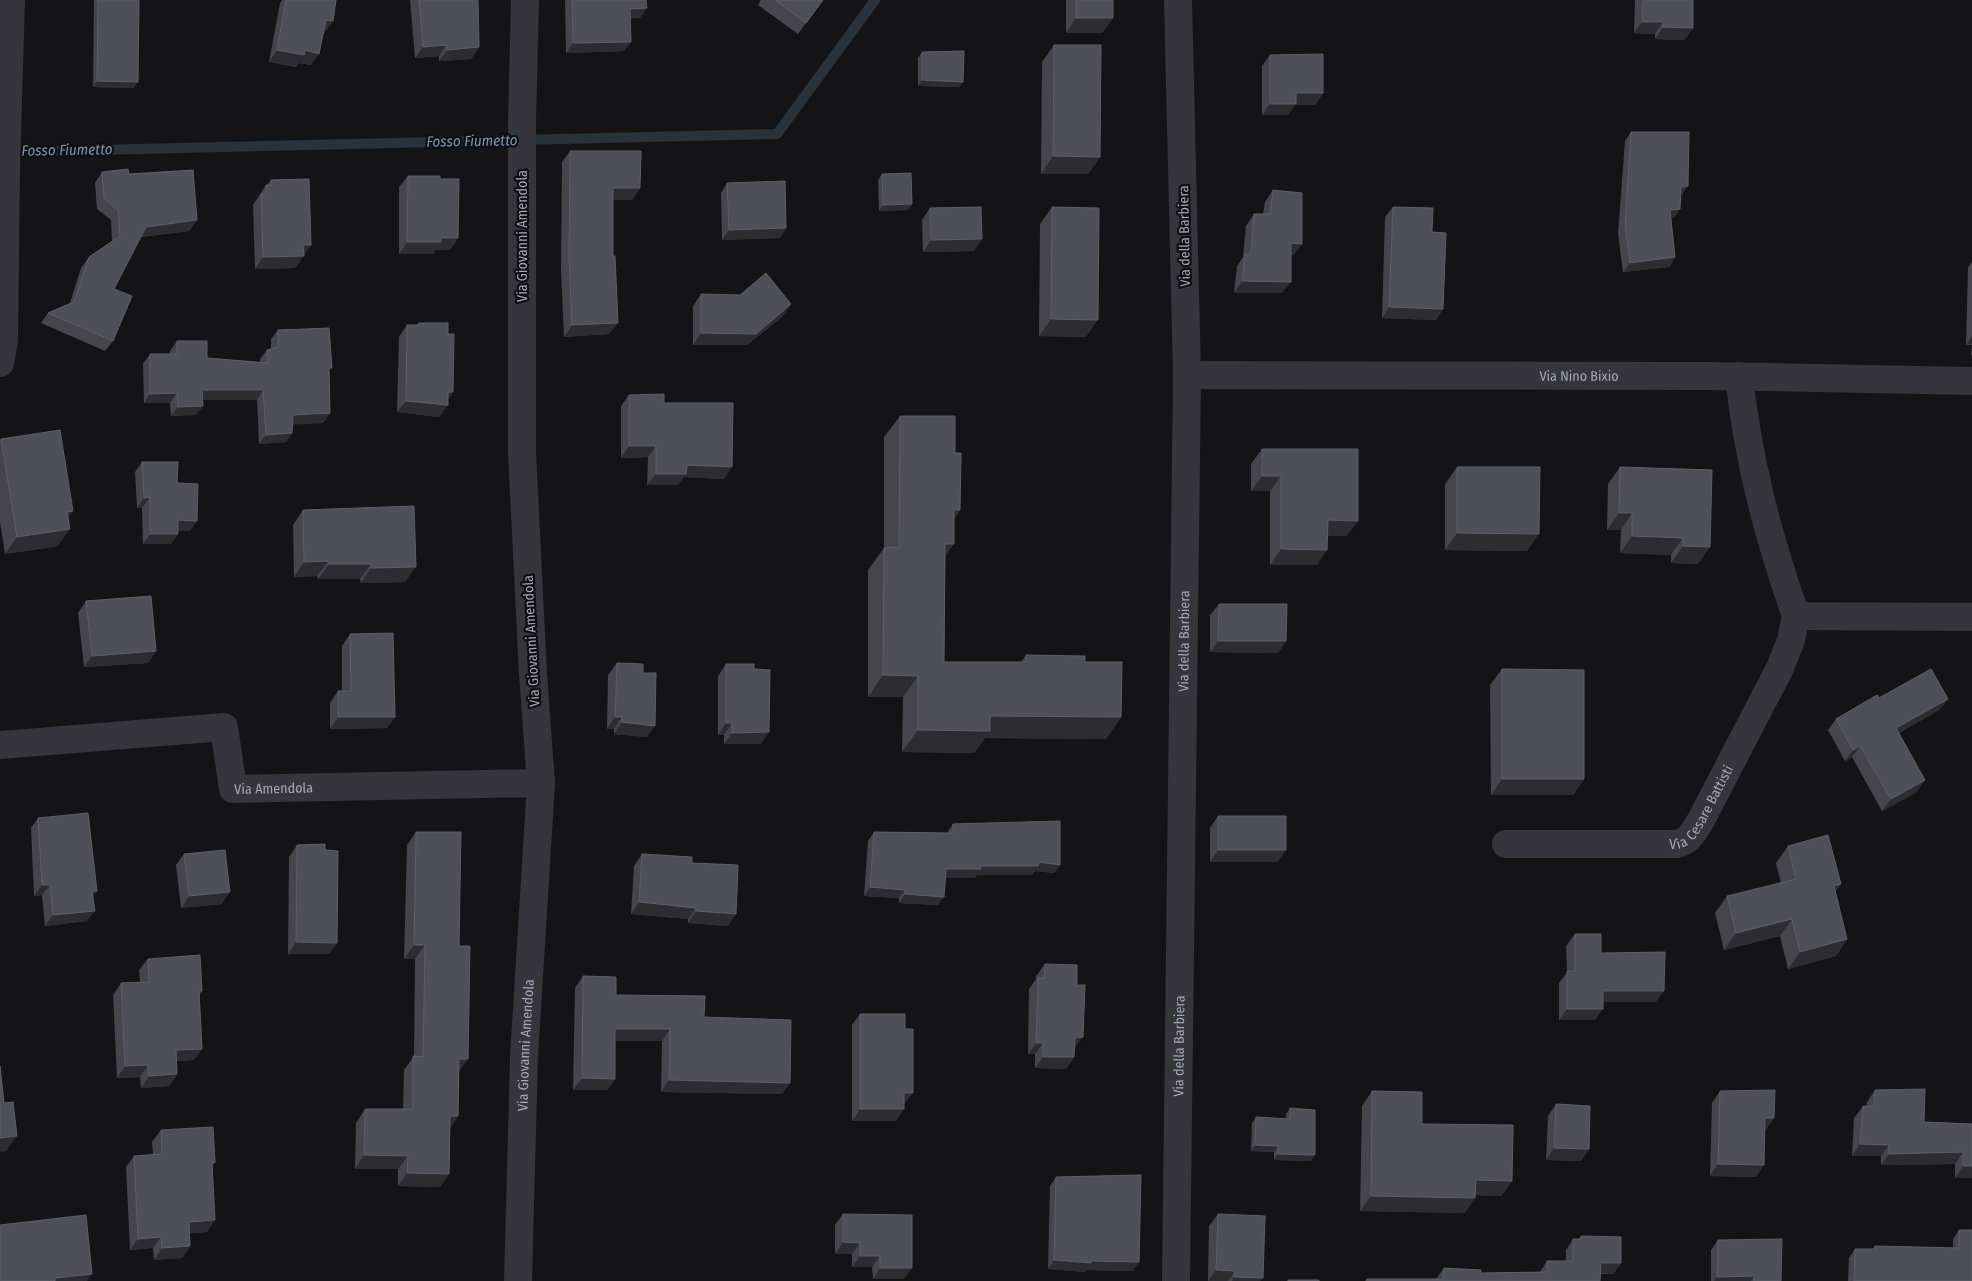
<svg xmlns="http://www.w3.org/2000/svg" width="1972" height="1281" viewBox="0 0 1972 1281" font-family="'Fira Sans Condensed',sans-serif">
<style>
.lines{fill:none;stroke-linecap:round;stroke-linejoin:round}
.stream{stroke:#29323b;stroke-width:10}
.minor{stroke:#35353b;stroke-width:28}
.wall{fill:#45454b}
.shaded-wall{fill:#2d2d31}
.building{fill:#4f5057;stroke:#5d5e66}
.labels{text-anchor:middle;stroke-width:4.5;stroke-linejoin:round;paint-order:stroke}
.street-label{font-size:14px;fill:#a4a9b7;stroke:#0f0f11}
.water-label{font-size:15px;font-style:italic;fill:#7995b5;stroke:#0f0f11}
</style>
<rect width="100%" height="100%" fill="#141416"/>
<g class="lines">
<!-- stream -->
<path class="stream" d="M 8,152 L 777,134 L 875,0"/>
<!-- minor -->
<g class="minor">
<path d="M 0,363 L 4,340 L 6,169 L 11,0"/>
<path id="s1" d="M 1187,375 L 1708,376 L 1972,381"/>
<path d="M 1739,376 C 1748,461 1768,536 1796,616 L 1972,617"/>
<path id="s2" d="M 0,745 L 224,727 L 233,789 L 541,783"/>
<path id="s3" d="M 1506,844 L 1677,844 C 1690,841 1694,831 1701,820 L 1780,668 L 1791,640 L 1796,616"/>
<path id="s4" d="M 518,1281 L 524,1057 L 541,783 L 533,674 L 522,452 L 522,121 L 525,0"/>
<path id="s5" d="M 1176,1281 L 1187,375 L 1178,0"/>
</g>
</g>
<!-- wall -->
<path class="wall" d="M 94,0 L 139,0 L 134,88 L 93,87 Z
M 282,0 L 336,0 L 333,21 L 324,33 L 323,33 L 311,65 L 299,63 L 296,67 L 269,62 L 280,3 Z
M 410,0 L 478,0 L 479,47 L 471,59 L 439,61 L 439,56 L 415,58 Z
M 565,0 L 646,0 L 640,18 L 630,18 L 631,42 L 624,51 L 566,53 Z
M 761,0 L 823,0 L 798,34 L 758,5 Z
M 1066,0 L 1113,0 L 1113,18 L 1102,33 L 1066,33 Z
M 1635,0 L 1693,0 L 1693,28 L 1684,40 L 1655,39 L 1655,34 L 1634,33 Z
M 1054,45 L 1100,157 L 1088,174 L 1041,174 L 1042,62 Z
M 922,52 L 963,82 L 959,87 L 918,86 L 918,58 Z
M 1270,55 L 1323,93 L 1315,105 L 1295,105 L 1288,115 L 1262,115 L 1262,66 Z
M 1631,132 L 1681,196 L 1680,209 L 1674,218 L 1671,218 L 1675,257 L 1669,267 L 1623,272 L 1618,234 L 1625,141 Z
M 570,151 L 640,188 L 632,200 L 613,200 L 609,334 L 564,337 L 561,270 L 562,162 Z
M 102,172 L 129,174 L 197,220 L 189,231 L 141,237 L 114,289 L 113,341 L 105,351 L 41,323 L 48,313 L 70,303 L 81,268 L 89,257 L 112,241 L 111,220 L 97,209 L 95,183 Z
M 882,174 L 908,210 L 879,211 L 878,180 Z
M 408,176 L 440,179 L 458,238 L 450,250 L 435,250 L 433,254 L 399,254 L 399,187 Z
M 271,180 L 311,245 L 295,268 L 255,269 L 253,205 L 266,185 L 267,185 Z
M 727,183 L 786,228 L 780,238 L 722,240 L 721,193 Z
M 1273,190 L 1302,244 L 1293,255 L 1291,255 L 1282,293 L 1234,293 L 1237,266 L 1243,257 L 1246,226 L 1254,214 L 1263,214 L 1265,202 Z
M 1052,207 L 1086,337 L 1039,336 L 1040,224 Z
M 1393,207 L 1432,232 L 1443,309 L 1436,320 L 1382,318 L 1385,217 Z
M 930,208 L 974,251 L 923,252 L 922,220 Z
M 1972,262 L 1972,355 L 1971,355 L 1972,345 L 1966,345 L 1968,267 Z
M 701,294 L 783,316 L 747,345 L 693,345 L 693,306 Z
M 419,323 L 448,400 L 448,405 L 439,417 L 397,412 L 399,337 L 407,325 L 417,325 Z
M 278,330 L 329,372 L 330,413 L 323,423 L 292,424 L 292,433 L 286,442 L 259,444 L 257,400 L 203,400 L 203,406 L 196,415 L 171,416 L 170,403 L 144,403 L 143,364 L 150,354 L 170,354 L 170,351 L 177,341 L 207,358 L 260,362 L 260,359 L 267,350 L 271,349 L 271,339 Z
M 629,395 L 664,403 L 724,479 L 684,477 L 678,485 L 647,485 L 648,457 L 621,458 L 621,406 Z
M 900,416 L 955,453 L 960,510 L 954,519 L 945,557 L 944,662 L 1021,662 L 1026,655 L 1085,662 L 1121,717 L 1106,739 L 985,738 L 974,753 L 902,752 L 903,697 L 868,697 L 868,570 L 884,548 L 884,437 Z
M 1,439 L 73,511 L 68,518 L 58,546 L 5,554 L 0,522 L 0,440 Z
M 1262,449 L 1347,536 L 1328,536 L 1317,565 L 1270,565 L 1270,491 L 1251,491 L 1251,464 Z
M 142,462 L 177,483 L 190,531 L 178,531 L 178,534 L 171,544 L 143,544 L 142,508 L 137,508 L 135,472 Z
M 1457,467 L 1527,551 L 1445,550 L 1445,484 Z
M 1620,467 L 1712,470 L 1698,564 L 1671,563 L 1671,555 L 1620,553 L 1621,530 L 1607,530 L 1608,484 Z
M 303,510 L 405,582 L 361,583 L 360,579 L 318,579 L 317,576 L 294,577 L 293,525 Z
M 86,601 L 156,651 L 148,663 L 84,667 L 78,613 Z
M 1219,604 L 1286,641 L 1278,653 L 1210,652 L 1210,615 Z
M 350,634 L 395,717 L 387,728 L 330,729 L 330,703 L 338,691 L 342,691 L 342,646 Z
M 617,663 L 647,737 L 614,734 L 614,729 L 607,729 L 608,675 Z
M 726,664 L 754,669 L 761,744 L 724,744 L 724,735 L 718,735 L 718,676 Z
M 1502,669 L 1584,779 L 1573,795 L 1491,795 L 1490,685 Z
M 1879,698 L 1948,699 L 1939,710 L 1899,733 L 1917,792 L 1882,811 L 1852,757 L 1845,761 L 1828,730 L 1836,719 Z
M 1218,816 L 1286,850 L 1277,862 L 1210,862 L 1210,828 Z
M 38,818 L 97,891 L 93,896 L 87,921 L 45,926 L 42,895 L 34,896 L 31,828 Z
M 953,824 L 1060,865 L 1054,873 L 1035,871 L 1032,875 L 977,875 L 974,878 L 945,878 L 938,905 L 899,903 L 899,898 L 864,896 L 868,841 L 874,832 L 947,833 Z
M 416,832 L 459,946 L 459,1072 L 458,1116 L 450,1128 L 449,1174 L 440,1187 L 398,1186 L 398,1169 L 355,1169 L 356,1123 L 365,1109 L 403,1109 L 404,1070 L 414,1056 L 415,959 L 404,959 L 407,845 Z
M 297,845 L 325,850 L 337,943 L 329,954 L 288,954 L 289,857 Z
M 1788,846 L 1841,884 L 1835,892 L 1847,939 L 1836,956 L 1788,969 L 1780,936 L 1724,950 L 1715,913 L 1727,896 L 1781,883 L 1776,863 Z
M 184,854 L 222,904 L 181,908 L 176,865 Z
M 642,854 L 692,863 L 728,926 L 688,923 L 688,919 L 631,914 L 634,866 Z
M 1575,934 L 1601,953 L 1656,1002 L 1603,1002 L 1595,1020 L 1559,1020 L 1559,983 L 1567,972 L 1566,946 Z
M 148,959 L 202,991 L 199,995 L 194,1060 L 177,1061 L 177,1074 L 169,1086 L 141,1088 L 140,1077 L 117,1078 L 113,995 L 121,983 L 140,982 L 139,970 Z
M 1045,964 L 1074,1049 L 1074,1057 L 1066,1069 L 1035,1068 L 1035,1054 L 1028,1054 L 1029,989 L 1036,979 L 1036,976 Z
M 583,976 L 616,995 L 704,1017 L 790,1083 L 782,1094 L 661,1092 L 662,1041 L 615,1041 L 615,1079 L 607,1090 L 573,1090 L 575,988 Z
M 860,1014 L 904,1104 L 896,1121 L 852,1121 L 852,1025 Z
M 1875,1090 L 1924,1122 L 1972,1124 L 1972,1178 L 1955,1178 L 1955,1164 L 1881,1165 L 1881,1156 L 1852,1156 L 1854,1118 L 1863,1106 L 1866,1106 L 1867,1102 Z
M 1372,1091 L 1512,1181 L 1501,1196 L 1475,1195 L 1465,1213 L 1360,1211 L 1362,1106 Z
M 1720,1091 L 1774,1118 L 1766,1129 L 1765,1129 L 1756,1177 L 1710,1176 L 1712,1103 Z
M 1556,1104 L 1589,1149 L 1581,1161 L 1546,1160 L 1548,1116 Z
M 1290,1108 L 1311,1161 L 1274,1160 L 1274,1152 L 1251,1151 L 1252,1123 L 1256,1117 L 1286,1119 L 1286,1114 Z
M 161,1130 L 215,1162 L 212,1166 L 207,1232 L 190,1233 L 190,1246 L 182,1258 L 154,1260 L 153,1248 L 130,1250 L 126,1167 L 134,1156 L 153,1155 L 152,1142 Z
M 1056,1177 L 1133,1271 L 1086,1270 L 1085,1272 L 1048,1269 L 1050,1186 Z
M 843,1214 L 904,1279 L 873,1279 L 872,1267 L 852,1267 L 852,1254 L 835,1254 L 835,1225 Z
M 1218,1214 L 1260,1281 L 1208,1281 L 1209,1226 Z
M 1959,1230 L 1972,1281 L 1848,1281 L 1849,1258 L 1855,1249 L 1873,1249 L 1875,1246 L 1953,1248 L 1953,1239 Z
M 1581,1236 L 1621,1263 L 1613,1274 L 1601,1274 L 1600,1281 L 1365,1281 L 1367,1279 L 1436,1279 L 1444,1268 L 1481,1273 L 1540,1272 L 1547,1261 L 1566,1261 L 1566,1250 L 1573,1239 L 1579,1239 Z
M 1718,1240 L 1781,1281 L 1711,1281 L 1711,1250 Z"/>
<!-- shaded-wall -->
<path class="shaded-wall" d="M 647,8 L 640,18 L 623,19 L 630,9 Z
M 1076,18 L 1113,18 L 1102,33 L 1066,33 Z
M 326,20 L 333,21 L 324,33 L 318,32 Z
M 1642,22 L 1663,22 L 1655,34 L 1634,33 Z
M 1663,27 L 1693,28 L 1684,40 L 1655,39 Z
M 631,42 L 624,51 L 566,53 L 573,43 Z
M 446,45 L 439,56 L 415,58 L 423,47 Z
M 479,47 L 471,59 L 439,61 L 447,50 Z
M 277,50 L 305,50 L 319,54 L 311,65 L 299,63 L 296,67 L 269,62 Z
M 922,80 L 963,82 L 959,87 L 918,86 Z
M 97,81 L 138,82 L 134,88 L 93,87 Z
M 1296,93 L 1323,93 L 1315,105 L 1295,105 L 1288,115 L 1262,115 L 1270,104 Z
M 1053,156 L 1100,157 L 1088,174 L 1041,174 Z
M 1688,186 L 1681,196 L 1675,196 L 1681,187 Z
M 613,188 L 640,188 L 632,200 L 605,200 Z
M 912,204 L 908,210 L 879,211 L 883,205 Z
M 1680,209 L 1674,218 L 1664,219 L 1670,210 Z
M 197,220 L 189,231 L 139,237 L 146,227 Z
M 786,228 L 780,238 L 722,240 L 729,230 Z
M 441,238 L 458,238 L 450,250 L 435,250 L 433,254 L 399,254 L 407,242 Z
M 982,239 L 974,251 L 923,252 L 931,240 Z
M 1291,243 L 1302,244 L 1293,255 L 1283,255 Z
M 303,245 L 311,245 L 295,268 L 255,269 L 263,257 Z
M 1675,257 L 1669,267 L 1623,272 L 1630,263 Z
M 1242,281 L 1291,282 L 1282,293 L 1234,293 Z
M 791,304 L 783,316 L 747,345 L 693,345 L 701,333 Z
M 1389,307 L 1443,309 L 1436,320 L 1382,318 Z
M 1051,319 L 1098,320 L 1086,337 L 1039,336 Z
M 618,323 L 609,334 L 564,337 L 572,325 Z
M 1972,336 L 1972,344 L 1966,345 Z
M 202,390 L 263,390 L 257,400 L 196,400 Z
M 448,392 L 453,392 L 445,404 Z
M 177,393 L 170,403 L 144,403 L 150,394 Z
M 406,401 L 448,405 L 439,417 L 397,412 Z
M 203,406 L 196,415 L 171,416 L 178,407 Z
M 330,413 L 323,423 L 286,425 L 293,415 Z
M 292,433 L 286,442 L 259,444 L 266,435 Z
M 629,446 L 656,446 L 648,457 L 621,458 Z
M 687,465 L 732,467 L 724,479 L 684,477 L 678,485 L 647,485 L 656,474 Z
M 1262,476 L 1281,476 L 1270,491 L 1251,491 Z
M 150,497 L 142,508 L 137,508 L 144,498 Z
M 954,510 L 960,510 L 945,532 Z
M 73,511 L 61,528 L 67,512 Z
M 1619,513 L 1632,513 L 1621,530 L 1607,530 Z
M 178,520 L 197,521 L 190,531 L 171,531 Z
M 1328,520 L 1358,521 L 1347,536 L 1317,536 Z
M 70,529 L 58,546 L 5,554 L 17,537 Z
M 1457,533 L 1539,534 L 1527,551 L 1445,550 Z
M 150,534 L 178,534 L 171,544 L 143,544 Z
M 1632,536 L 1683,538 L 1671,555 L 1620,553 Z
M 945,544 L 954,544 L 939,566 Z
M 1683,546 L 1710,547 L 1698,564 L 1671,563 Z
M 1281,549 L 1327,550 L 1317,565 L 1270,565 Z
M 328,561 L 317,576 L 294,577 L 304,562 Z
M 329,564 L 371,564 L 360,579 L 318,579 Z
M 416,567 L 405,582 L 361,583 L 371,568 Z
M 1218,641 L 1286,641 L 1278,653 L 1210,652 Z
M 156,651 L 148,663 L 84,667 L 92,656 Z
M 883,675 L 918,676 L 903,697 L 868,697 Z
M 1948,699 L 1939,710 L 1887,739 L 1896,728 Z
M 990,716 L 1121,717 L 1106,739 L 985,738 L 974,753 L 902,752 L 918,730 Z
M 338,717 L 395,717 L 387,728 L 330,729 Z
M 615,717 L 622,717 L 614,729 L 607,729 Z
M 622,722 L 655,726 L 647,737 L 614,734 Z
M 726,723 L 732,723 L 724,735 L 718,735 Z
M 769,732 L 761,744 L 724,744 L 732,733 Z
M 1860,746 L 1852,757 L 1845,761 L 1853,750 Z
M 1502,779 L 1584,779 L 1573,795 L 1491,795 Z
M 1925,780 L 1917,792 L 1882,811 L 1891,799 Z
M 1218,850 L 1286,850 L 1277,862 L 1210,862 Z
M 1039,862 L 1060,865 L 1054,873 L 1035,871 L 1032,875 L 977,875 L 974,878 L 939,878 L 946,869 Z
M 1841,884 L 1829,901 L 1834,886 Z
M 42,885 L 50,885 L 42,895 L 34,896 Z
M 870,887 L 905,890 L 899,898 L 864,896 Z
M 92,891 L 97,891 L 90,901 Z
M 230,892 L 222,904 L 181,908 L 189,896 Z
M 905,894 L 944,897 L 938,905 L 899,903 Z
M 639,902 L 696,908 L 688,919 L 631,914 Z
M 95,911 L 87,921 L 45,926 L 53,915 Z
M 696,911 L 736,914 L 728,926 L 688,923 Z
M 1792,919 L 1780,936 L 1724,950 L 1736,933 Z
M 1847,939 L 1836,956 L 1788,969 L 1800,952 Z
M 296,942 L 337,943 L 329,954 L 288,954 Z
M 414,945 L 425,945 L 415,959 L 404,959 Z
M 1603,991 L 1664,991 L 1656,1002 L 1595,1002 Z
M 1567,1009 L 1603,1009 L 1595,1020 L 1559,1020 Z
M 615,1029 L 670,1029 L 662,1041 L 607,1041 Z
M 1083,1037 L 1074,1049 L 1075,1038 Z
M 1036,1043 L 1043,1043 L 1035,1054 L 1028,1054 Z
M 202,1049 L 194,1060 L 168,1061 L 176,1050 Z
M 1043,1057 L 1074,1057 L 1066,1069 L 1035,1068 Z
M 459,1059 L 468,1059 L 459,1072 Z
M 148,1065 L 140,1077 L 117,1078 L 125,1066 Z
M 177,1074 L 169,1086 L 141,1088 L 149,1076 Z
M 582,1078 L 615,1079 L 607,1090 L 573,1090 Z
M 669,1080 L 790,1083 L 782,1094 L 661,1092 Z
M 904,1093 L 913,1093 L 904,1104 Z
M 860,1109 L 904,1109 L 896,1121 L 852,1121 Z
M 450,1116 L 458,1116 L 449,1130 Z
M 1765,1118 L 1774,1118 L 1766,1129 L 1757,1129 Z
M 17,1136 L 6,1151 L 0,1152 L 0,1138 Z
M 1860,1144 L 1889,1145 L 1881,1156 L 1852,1156 Z
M 1255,1145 L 1278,1146 L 1274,1152 L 1251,1151 Z
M 1554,1148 L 1589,1149 L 1581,1161 L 1546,1160 Z
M 1963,1152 L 1955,1164 L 1881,1165 L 1889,1154 Z
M 1278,1154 L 1315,1155 L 1311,1161 L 1274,1160 Z
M 364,1155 L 408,1156 L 398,1169 L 355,1169 Z
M 1718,1164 L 1764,1165 L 1756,1177 L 1710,1176 Z
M 1963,1166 L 1972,1166 L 1972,1178 L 1955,1178 Z
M 407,1173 L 449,1174 L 440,1187 L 398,1186 Z
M 1476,1180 L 1512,1181 L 1501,1196 L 1466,1195 Z
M 1371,1196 L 1475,1198 L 1465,1213 L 1360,1211 Z
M 215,1220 L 207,1232 L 181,1234 L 189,1222 Z
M 161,1237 L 153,1248 L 130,1250 L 138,1239 Z
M 843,1242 L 860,1243 L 852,1254 L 835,1254 Z
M 190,1246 L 182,1258 L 154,1260 L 162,1248 Z
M 860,1256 L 880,1256 L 872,1267 L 852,1267 Z
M 1054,1260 L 1091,1261 L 1139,1262 L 1133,1271 L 1086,1270 L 1085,1272 L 1048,1269 Z
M 1601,1263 L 1621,1263 L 1613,1274 L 1594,1273 Z
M 880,1268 L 912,1268 L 904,1279 L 873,1279 Z
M 1216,1270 L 1235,1271 L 1228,1281 L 1208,1281 Z
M 92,1274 L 87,1281 L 53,1281 L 55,1278 Z
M 1754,1276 L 1751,1281 L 1714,1281 L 1717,1277 Z
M 1234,1277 L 1263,1278 L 1260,1281 L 1232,1281 Z"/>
<!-- building -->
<path class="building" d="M 98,0 L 139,0 L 138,82 L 97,81 Z
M 286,0 L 336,0 L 333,21 L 326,20 L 319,54 L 305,50 L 304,55 L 277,50 Z
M 419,0 L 478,0 L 479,47 L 447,50 L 446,45 L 423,47 Z
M 572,0 L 646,0 L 647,8 L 630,9 L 631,42 L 573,43 Z
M 775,0 L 823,0 L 806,23 Z
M 1076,0 L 1113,0 L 1113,18 L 1076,18 Z
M 1643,0 L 1693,0 L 1693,28 L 1663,27 L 1663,22 L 1642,22 Z
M 1054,45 L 1101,45 L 1100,157 L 1053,156 Z
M 964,51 L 963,82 L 922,80 L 922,52 Z
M 1323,54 L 1323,93 L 1296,93 L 1296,104 L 1270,104 L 1270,55 Z
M 1631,132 L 1689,132 L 1688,186 L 1681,187 L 1680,209 L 1670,210 L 1675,257 L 1630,263 L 1625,225 Z
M 570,151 L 641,151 L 640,188 L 613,188 L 613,256 L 615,256 L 618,323 L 572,325 L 569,258 Z
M 128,169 L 129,174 L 193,170 L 197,220 L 146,227 L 114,289 L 132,296 L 113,341 L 48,313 L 74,302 L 89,257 L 120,236 L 118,210 L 104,199 L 102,172 Z
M 911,173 L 912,204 L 883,205 L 882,174 Z
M 408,176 L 440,176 L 440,179 L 459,179 L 458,238 L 441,238 L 441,242 L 407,242 Z
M 309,179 L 311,245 L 303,245 L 304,256 L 263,257 L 261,194 L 266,194 L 266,185 L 272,185 L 271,180 Z
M 785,181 L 786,228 L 729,230 L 727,183 Z
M 1273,190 L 1302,193 L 1302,244 L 1291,243 L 1291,282 L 1242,281 L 1245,254 L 1251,254 L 1254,214 L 1270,214 Z
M 981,207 L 982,239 L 931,240 L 930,208 Z
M 1052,207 L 1099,208 L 1098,320 L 1051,319 Z
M 1393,207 L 1433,208 L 1432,232 L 1446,233 L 1443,309 L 1389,307 Z
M 766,273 L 791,304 L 756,334 L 701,333 L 701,294 L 740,295 Z
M 419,323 L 448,323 L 448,334 L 454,334 L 453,392 L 448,392 L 448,405 L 406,401 L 407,325 L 419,325 Z
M 329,328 L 332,368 L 329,368 L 330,413 L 293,415 L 292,433 L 266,435 L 263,390 L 202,390 L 203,406 L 178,407 L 177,393 L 150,394 L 150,354 L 177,354 L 177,341 L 207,341 L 207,358 L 267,363 L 267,350 L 278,347 L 278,330 Z
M 664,394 L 664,403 L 733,403 L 732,467 L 687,465 L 686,474 L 656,474 L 656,446 L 629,446 L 629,395 Z
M 900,416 L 955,416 L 955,453 L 961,453 L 960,510 L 954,510 L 954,544 L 945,544 L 944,662 L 1026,662 L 1026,655 L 1085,656 L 1085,662 L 1122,662 L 1121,717 L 990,716 L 990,731 L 918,730 L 918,676 L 883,675 L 884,548 L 899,547 Z
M 60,430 L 73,511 L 67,512 L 70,529 L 17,537 L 1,439 Z
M 1262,449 L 1358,449 L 1358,521 L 1328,520 L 1327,550 L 1281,549 L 1281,476 L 1262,476 Z
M 142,462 L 178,462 L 177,483 L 198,484 L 197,521 L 178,520 L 178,534 L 150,534 L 150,497 L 144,498 Z
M 1457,467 L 1540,467 L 1539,534 L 1457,533 Z
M 1620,467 L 1712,470 L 1710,547 L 1683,546 L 1683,538 L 1632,536 L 1632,513 L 1619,513 Z
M 414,506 L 416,567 L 371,568 L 371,564 L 329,564 L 328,561 L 304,562 L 303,510 Z
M 151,596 L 156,651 L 92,656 L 86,601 Z
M 1219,604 L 1287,604 L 1286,641 L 1218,641 Z
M 393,633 L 395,717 L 338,717 L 338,691 L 351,691 L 350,634 Z
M 617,663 L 643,664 L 643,673 L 656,673 L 655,726 L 622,722 L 622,717 L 615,717 Z
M 726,664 L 754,664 L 754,669 L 770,670 L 769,732 L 732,733 L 732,723 L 726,723 Z
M 1502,669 L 1584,670 L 1584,779 L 1502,779 Z
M 1931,669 L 1948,699 L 1896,728 L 1925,780 L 1891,799 L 1860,746 L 1853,750 L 1836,719 L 1877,695 L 1879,698 Z
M 88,813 L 97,891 L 92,891 L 95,911 L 53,915 L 50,885 L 42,885 L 38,818 Z
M 1218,816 L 1286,816 L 1286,850 L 1218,850 Z
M 1060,821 L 1060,865 L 1039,862 L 1038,866 L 980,866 L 981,869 L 946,869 L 944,897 L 905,894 L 905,890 L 870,887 L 874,832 L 953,833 L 953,824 Z
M 416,832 L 461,832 L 459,946 L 470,946 L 468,1059 L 459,1059 L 458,1116 L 450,1116 L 449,1174 L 407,1173 L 408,1156 L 364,1155 L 365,1109 L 413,1109 L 413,1056 L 423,1057 L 425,945 L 414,945 Z
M 1828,835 L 1841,884 L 1834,886 L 1847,939 L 1800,952 L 1792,919 L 1736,933 L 1727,896 L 1796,879 L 1788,846 Z
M 325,844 L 325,850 L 338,851 L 337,943 L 296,942 L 297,845 Z
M 225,850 L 230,892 L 189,896 L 184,854 Z
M 642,854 L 692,857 L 692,863 L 738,865 L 736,914 L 696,911 L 696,908 L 639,902 Z
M 1575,934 L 1601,934 L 1601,953 L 1665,952 L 1664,991 L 1603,991 L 1603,1009 L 1567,1009 L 1567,971 L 1575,971 Z
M 200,955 L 202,991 L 199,991 L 202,1049 L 176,1050 L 177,1074 L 149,1076 L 148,1065 L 125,1066 L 121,983 L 149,982 L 148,959 Z
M 1045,964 L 1077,965 L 1077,985 L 1085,985 L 1083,1037 L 1075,1038 L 1074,1057 L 1043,1057 L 1043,1043 L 1036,1043 L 1038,978 L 1044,978 Z
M 583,976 L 616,977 L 616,995 L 705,996 L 704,1017 L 791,1020 L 790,1083 L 669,1080 L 670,1029 L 615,1029 L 615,1079 L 582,1078 Z
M 860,1014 L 905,1014 L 905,1029 L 913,1029 L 913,1093 L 904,1093 L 904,1109 L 860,1109 Z
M 0,1066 L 4,1103 L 13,1102 L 17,1136 L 0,1138 Z
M 1925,1089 L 1924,1122 L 1972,1124 L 1972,1166 L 1963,1166 L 1963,1152 L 1889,1154 L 1889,1145 L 1860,1144 L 1863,1106 L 1874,1107 L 1875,1090 Z
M 1775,1090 L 1774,1118 L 1765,1118 L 1764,1165 L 1718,1164 L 1720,1091 Z
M 1372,1091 L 1422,1092 L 1422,1124 L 1513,1125 L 1512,1181 L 1476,1180 L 1475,1198 L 1371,1196 Z
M 1556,1104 L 1590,1106 L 1589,1149 L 1554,1148 Z
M 1290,1108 L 1315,1110 L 1315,1155 L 1278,1154 L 1278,1146 L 1255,1145 L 1256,1117 L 1290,1119 Z
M 213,1127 L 215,1162 L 212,1163 L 215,1220 L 189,1222 L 190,1246 L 162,1248 L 161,1237 L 138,1239 L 134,1156 L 162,1154 L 161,1130 Z
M 1141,1175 L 1139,1262 L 1091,1261 L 1091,1263 L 1054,1260 L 1056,1177 Z
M 843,1214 L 912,1215 L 912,1268 L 880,1268 L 880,1256 L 860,1256 L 860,1243 L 843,1242 Z
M 1218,1214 L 1265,1216 L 1263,1278 L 1234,1277 L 1235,1271 L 1216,1270 Z
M 86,1215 L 92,1274 L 55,1278 L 55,1281 L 0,1281 L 0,1225 Z
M 1959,1230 L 1972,1230 L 1972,1281 L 1854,1281 L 1855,1249 L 1875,1249 L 1875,1246 L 1959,1248 Z
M 1581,1236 L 1621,1237 L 1621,1263 L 1601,1263 L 1600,1281 L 1367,1281 L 1367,1279 L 1443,1279 L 1444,1268 L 1481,1270 L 1481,1273 L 1547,1272 L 1547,1261 L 1573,1261 L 1573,1239 L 1581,1239 Z
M 1782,1239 L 1781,1281 L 1754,1281 L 1754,1276 L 1717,1277 L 1718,1240 Z
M 1288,1280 L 1319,1280 L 1319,1281 L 1288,1281 Z"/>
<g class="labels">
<!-- street labels -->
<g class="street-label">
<text transform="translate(522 236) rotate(-90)" y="5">Via Giovanni Amendola</text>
<text transform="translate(1184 236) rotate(-91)" y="5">Via della Barbiera</text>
<text dy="5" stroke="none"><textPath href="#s1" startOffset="392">Via Nino Bixio</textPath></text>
<text dy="5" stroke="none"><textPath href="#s5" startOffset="640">Via della Barbiera</textPath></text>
<text transform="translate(531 641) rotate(-93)" y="5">Via Giovanni Amendola</text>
<text dy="5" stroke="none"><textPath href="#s2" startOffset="328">Via Amendola</textPath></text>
<text dy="5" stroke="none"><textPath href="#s3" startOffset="215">Via Cesare Battisti</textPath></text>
<text dy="5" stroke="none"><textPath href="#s4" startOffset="236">Via Giovanni Amendola</textPath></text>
<text dy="5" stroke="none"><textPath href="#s5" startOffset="235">Via della Barbiera</textPath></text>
</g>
<!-- water labels -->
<g class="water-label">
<text transform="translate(472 141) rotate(-1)" y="5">Fosso Fiumetto</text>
<text transform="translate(67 150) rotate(-1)" y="5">Fosso Fiumetto</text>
</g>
</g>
</svg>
